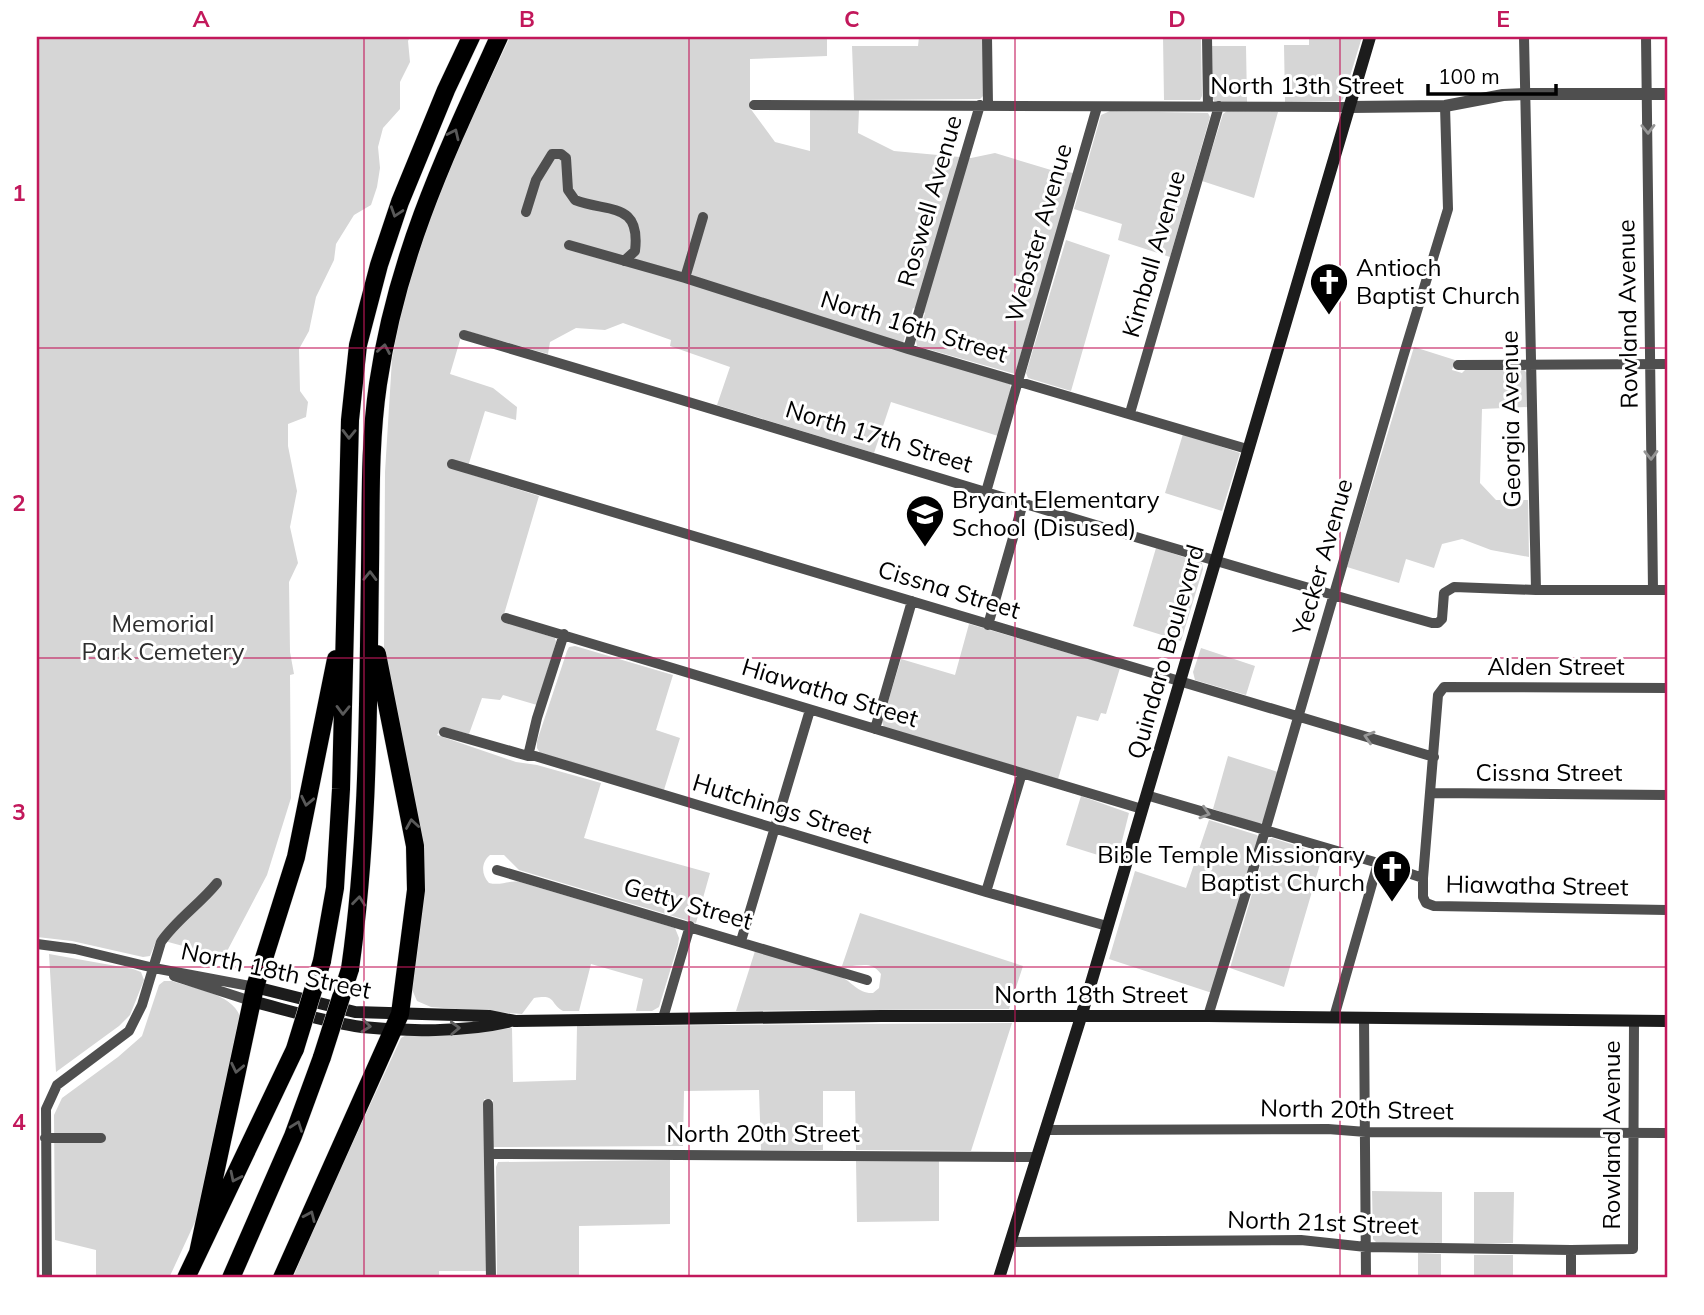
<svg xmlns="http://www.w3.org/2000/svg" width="1704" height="1315" viewBox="0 0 1704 1315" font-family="Mulish,sans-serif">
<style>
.green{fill:#d6d6d6}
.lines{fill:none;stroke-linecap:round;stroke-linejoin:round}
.motorway-casing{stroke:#dbdbdb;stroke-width:19}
.minor{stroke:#4f4f4f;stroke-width:10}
.tertiary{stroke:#4f4f4f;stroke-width:12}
.secondary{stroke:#1c1c1c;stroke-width:12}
.motorway{stroke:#000;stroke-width:18}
.motorway-bridge-casing{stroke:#dbdbdb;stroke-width:19;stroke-linecap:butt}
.motorway-bridge{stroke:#000;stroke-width:18}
.oneway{stroke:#959595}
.oneway2{stroke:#595959}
.oneway3{stroke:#606060}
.grid{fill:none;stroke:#c2185b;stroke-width:2;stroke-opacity:0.55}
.labels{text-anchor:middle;stroke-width:6;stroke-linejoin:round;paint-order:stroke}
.street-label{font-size:24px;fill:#000;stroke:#fff}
.poi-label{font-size:24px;fill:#000;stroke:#fff;text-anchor:start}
.park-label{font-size:24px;fill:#2d2d2d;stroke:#fff}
.neatline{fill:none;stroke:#c2185b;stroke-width:2.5}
.grid-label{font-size:23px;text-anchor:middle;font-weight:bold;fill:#c2185b}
</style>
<rect width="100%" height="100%" fill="#fff"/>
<!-- green -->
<path class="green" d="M 37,37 L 410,37 L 408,41 L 410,62 L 400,82 L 400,109 L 383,128 L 378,147 L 380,168 L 377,187 L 371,205 L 354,215 L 336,244 L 334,260 L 316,297 L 309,331 L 299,349 L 300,391 L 308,402 L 306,417 L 288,424 L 288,446 L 297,491 L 290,527 L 298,563 L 289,582 L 290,652 L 294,674 L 290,675 L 291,798 L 267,875 L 224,957 L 157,939 L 150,956 L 143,957 L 72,941 L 37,937 Z
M 510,37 L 827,37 L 827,56 L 750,59 L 750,108 L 775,142 L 810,151 L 810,110 L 859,110 L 858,133 L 894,151 L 971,158 L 995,153 L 1051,170 L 1074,173 L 1015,374 L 917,346 L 916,341 L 925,313 L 913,308 L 901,350 L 1010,384 L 1011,389 L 998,436 L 891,402 L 874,453 L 717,405 L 730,367 L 670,346 L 671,340 L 623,323 L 605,330 L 576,328 L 550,342 L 548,354 L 463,330 L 450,374 L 493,388 L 517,407 L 516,420 L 485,411 L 466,473 L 539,496 L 502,621 L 555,638 L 556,642 L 537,705 L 503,695 L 500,700 L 482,698 L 469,734 L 443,727 L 437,735 L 516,762 L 537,765 L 601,783 L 584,838 L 710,873 L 696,923 L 519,870 L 504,855 L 490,855 C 481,862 481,875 489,883 C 501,886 509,880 520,882 L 675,928 L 679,938 L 678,945 L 659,1007 L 652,1011 L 636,1011 L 643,979 L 591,964 L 579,1011 L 563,1011 C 549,1003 557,994 534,998 L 522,1014 L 431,1007 L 417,1001 L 411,987 L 420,913 L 384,654 L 385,472 L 392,359 L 405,289 L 434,207 L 461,141 Z
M 919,37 L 983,37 L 983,96 L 980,99 L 854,100 L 852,46 L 918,46 Z
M 1163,37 L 1201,37 L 1202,96 L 1200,100 L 1164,100 Z
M 1309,37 L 1362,37 L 1343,99 L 1341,101 L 1285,102 L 1284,45 L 1309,45 Z
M 1211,46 L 1246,46 L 1247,102 L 1215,102 L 1213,99 Z
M 1110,111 L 1208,113 L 1210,117 L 1170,257 L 1118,240 L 1122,224 L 1074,209 L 1101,115 Z
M 1227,111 L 1278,112 L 1254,198 L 1202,181 L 1223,114 Z
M 1066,240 L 1110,255 L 1071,391 L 1028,378 L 1026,373 Z
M 1414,347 L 1455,360 L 1452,370 L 1462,373 L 1466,369 L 1523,369 L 1527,373 L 1528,407 L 1482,409 L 1480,483 L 1496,500 L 1528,500 L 1529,557 L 1491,550 L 1462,539 L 1442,544 L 1434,568 L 1406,559 L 1399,583 L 1347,567 Z
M 1183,434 L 1240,453 L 1222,511 L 1165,493 Z
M 1156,548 L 1202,563 L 1203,569 L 1181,641 L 1133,626 Z
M 969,624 L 1120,668 L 1106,714 L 1101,713 L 1098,721 L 1077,716 L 1058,779 L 884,727 L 882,722 L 901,659 L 955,675 Z
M 575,646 L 673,675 L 656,730 L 680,738 L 664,790 L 540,753 L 537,748 L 537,741 L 567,651 L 569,647 Z
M 1201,648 L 1255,666 L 1246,695 L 1195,680 L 1193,672 Z
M 1228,756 L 1278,772 L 1263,822 L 1259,824 L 1213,809 Z
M 1081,796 L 1129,813 L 1117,861 L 1066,845 Z
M 1209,820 L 1257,835 L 1259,838 L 1212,993 L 1109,959 L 1135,871 L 1186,888 Z
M 1272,838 L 1323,854 L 1284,987 L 1230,968 L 1268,840 Z
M 860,913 L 1023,966 L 1009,1009 L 736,1011 L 755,951 L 840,976 C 852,982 859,994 873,993 L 879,988 L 881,974 C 870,959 859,968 842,966 Z
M 49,954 L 133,969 L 141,972 L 144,980 L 130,1015 L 119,1026 L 56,1072 Z
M 164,981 L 172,981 C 194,989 231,993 240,1016 L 201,1209 L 169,1278 L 96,1278 L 96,1250 L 55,1240 L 54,1115 L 62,1098 L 118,1057 L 142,1036 L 159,985 Z
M 1012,1023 L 971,1151 L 856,1150 L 855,1091 L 823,1091 L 823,1150 L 761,1150 L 759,1090 L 684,1091 L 683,1146 L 493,1147 L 493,1100 L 484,1099 L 487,1271 L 439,1271 L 439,1278 L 293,1278 L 313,1228 L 401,1038 L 410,1033 L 454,1033 L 512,1028 L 513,1082 L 576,1080 L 577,1026 Z
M 670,1160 L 670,1224 L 579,1226 L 579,1278 L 497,1278 L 496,1167 L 498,1162 Z
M 856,1160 L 939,1160 L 939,1221 L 857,1222 Z
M 1372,1191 L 1442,1192 L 1442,1243 L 1376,1242 L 1373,1239 Z
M 1474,1192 L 1514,1192 L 1513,1243 L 1474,1243 Z
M 1418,1253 L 1441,1254 L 1441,1278 L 1418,1278 Z
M 1474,1255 L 1513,1255 L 1513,1278 L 1474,1278 Z"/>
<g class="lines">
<!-- motorway casing -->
<g class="motorway-casing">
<path id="motorway" d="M 322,961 L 335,888 L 341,789 L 350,420 L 358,345 L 379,265 L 400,202 L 446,90 L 471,37
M 350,969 C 369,836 368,703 370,569 C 371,507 369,445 378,384 C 397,255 446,153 499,37
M 198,1253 L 255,987 L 296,857 L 336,659
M 186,1278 L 295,1049
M 231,1278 L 293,1136 L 322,1057
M 282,1278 L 400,1014 L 416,890 L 415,846 L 377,654"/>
</g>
<!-- minor -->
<path class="minor" d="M 987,37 L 988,105
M 1207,37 L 1208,106
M 1524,37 L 1536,590
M 1646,37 L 1653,590
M 754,105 L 1349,107
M 526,212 L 536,180 L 552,154 L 561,154 L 566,158 L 568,190 L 575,200 C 608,213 641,201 635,251 L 624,261
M 569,245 L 685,278 L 908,349 L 1247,449
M 685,278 L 703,217
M 464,335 C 787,430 1108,532 1432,623 L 1438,623 L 1442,619 L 1444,593 L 1454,587 L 1536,590 L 1667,590
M 908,349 L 980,105
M 1458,365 L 1667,364
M 1130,413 L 1219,106
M 452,464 L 1434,757
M 986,492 L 1097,107
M 506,618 L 1142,809
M 988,625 L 1023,503
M 1667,688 L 1444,687 L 1438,695 L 1423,878 L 1423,897 L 1426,903 L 1434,906 L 1667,910
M 875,729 L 912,601
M 444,732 L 528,756 L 535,756 L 986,892 L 1107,926
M 528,756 L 537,718 L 564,634
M 1431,793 L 1667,795
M 1146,795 L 1378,863 L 1423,878
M 497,870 L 867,980
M 986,892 L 1022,773
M 741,941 L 810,710
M 37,944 L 75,949 L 154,968 L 255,987
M 174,976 L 251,1001
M 1208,1016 L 1265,831 L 1403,357 L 1448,209 L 1445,106
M 1334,1017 L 1378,863
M 1364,1017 L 1366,1278
M 663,1018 L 690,926
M 488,1104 L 491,1278
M 1046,1130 L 1328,1129 L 1366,1132 L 1667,1133
M 45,1138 L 101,1138
M 490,1154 L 1037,1157
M 1011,1242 L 1301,1240 L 1366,1247 L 1571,1250 L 1633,1249 L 1634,1021
M 47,1278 L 46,1109 L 57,1085 L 129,1031 L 142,1005 L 161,942 C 176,920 200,904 217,883
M 1571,1278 L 1571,1250"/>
<!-- tertiary -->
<path class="tertiary" d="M 1349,107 L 1445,106 L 1503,95 L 1525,94 L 1667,94"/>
<!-- secondary -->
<path class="secondary" d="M 255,987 L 355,1012 L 489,1016 L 515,1021 L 881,1016 L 1208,1016 L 1667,1021
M 251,1001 C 287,1010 325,1022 362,1027 C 407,1032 464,1032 508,1022
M 999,1278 L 1081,1017 L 1370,37"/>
<!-- motorway -->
<use href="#motorway" class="motorway"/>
<!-- motorway-bridge casing -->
<g class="motorway-bridge-casing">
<path id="motorway-bridge" d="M 295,1049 L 322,961
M 322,1057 L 350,969"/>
</g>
<!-- motorway-bridge -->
<use href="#motorway-bridge" class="motorway-bridge"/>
</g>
<!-- one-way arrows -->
<defs><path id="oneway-chevron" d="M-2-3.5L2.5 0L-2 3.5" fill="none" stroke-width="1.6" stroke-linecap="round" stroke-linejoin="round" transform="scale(1.75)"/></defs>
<g class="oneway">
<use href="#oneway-chevron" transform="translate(1648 129) rotate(89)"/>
<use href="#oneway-chevron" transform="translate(1651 455) rotate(89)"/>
<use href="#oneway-chevron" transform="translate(1369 737) rotate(-163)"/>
<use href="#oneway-chevron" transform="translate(1205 813) rotate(17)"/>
</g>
<g class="oneway2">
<use href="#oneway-chevron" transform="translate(454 134) rotate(-65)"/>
<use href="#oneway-chevron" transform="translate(396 212) rotate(108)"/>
<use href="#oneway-chevron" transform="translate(384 349) rotate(-80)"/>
<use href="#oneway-chevron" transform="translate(349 434) rotate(91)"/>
<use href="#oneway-chevron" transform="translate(370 576) rotate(-89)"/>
<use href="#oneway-chevron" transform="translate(343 710) rotate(91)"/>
<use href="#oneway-chevron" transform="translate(307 801) rotate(102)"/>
<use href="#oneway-chevron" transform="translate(412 824) rotate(-99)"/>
<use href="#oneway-chevron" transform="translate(359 901) rotate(-84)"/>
<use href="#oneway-chevron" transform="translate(237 1068) rotate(102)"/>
<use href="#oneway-chevron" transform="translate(297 1126) rotate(-70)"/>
<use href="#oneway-chevron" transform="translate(235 1177) rotate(116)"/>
<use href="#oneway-chevron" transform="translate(310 1216) rotate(-66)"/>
</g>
<g class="oneway3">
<use href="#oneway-chevron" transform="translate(366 1026) rotate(6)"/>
<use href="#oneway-chevron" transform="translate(455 1028) rotate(-2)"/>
</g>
<!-- grid -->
<path class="grid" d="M 364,37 L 364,1278M 689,37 L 689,1278M 1015,37 L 1015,1278M 1340,37 L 1340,1278M 37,348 L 1667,348M 37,658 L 1667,658M 37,967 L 1667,967"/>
<!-- icons -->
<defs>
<g id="church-pin" transform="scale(2.0125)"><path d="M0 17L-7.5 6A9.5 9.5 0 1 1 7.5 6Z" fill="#000" stroke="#fff"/><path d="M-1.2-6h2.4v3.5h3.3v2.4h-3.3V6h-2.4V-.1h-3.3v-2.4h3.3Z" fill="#fff"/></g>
<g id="school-pin" transform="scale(2.0125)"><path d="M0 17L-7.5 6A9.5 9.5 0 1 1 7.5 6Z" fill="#000" stroke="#fff"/><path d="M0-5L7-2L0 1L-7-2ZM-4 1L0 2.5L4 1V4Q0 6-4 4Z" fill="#fff"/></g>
</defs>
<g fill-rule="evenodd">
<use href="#church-pin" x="1329" y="282"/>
<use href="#school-pin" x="925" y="514"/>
<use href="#church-pin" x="1392" y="869"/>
</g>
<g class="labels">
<!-- street labels -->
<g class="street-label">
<text x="1307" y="94">North 13th Street</text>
<text transform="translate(930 201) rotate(-74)" y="8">Roswell Avenue</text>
<text transform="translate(1039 233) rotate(-74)" y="8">Webster Avenue</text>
<text transform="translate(1154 254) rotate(-74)" y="8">Kimball Avenue</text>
<text transform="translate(1628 314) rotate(-91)" y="8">Rowland Avenue</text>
<text transform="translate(914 327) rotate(17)" y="8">North 16th Street</text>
<text transform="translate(1511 419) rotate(-91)" y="8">Georgia Avenue</text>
<text transform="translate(879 437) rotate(17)" y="8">North 17th Street</text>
<text transform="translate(1323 557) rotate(-74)" y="8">Yecker Avenue</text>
<text transform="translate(949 590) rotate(17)" y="8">Cissna Street</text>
<text transform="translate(1166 652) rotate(-74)" y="8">Quindaro Boulevard</text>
<text x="1556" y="675">Alden Street</text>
<text transform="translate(830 693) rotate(17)" y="8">Hiawatha Street</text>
<text x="1549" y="781">Cissna Street</text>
<text transform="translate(782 809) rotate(17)" y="8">Hutchings Street</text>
<text transform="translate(1537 886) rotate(1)" y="8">Hiawatha Street</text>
<text transform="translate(688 904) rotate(16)" y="8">Getty Street</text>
<text transform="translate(276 971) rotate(12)" y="8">North 18th Street</text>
<text x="1091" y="1003">North 18th Street</text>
<text transform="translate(1357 1110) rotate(1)" y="8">North 20th Street</text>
<text x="763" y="1142">North 20th Street</text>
<text transform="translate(1612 1135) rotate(-90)" y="8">Rowland Avenue</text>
<text transform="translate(1323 1223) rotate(2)" y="8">North 21st Street</text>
</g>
<!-- poi labels -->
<g class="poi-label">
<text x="1356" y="276">Antioch<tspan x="1356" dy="28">Baptist Church</tspan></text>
<text x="952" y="508">Bryant Elementary<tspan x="952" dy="28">School (Disused)</tspan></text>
<text x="1365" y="863" text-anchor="end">Bible Temple Missionary<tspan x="1365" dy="28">Baptist Church</tspan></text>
</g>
<!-- park labels -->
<g class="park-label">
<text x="163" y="632">Memorial<tspan x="163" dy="28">Park Cemetery</tspan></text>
</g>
</g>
<!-- border -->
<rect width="1704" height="1315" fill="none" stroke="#ffffff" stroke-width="77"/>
<!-- scale -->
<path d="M1428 84v10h128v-10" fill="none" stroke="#000000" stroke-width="3.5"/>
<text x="1438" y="84" font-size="21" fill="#000000" stroke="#ffffff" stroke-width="5" paint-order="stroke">100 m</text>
<rect x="38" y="38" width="1628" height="1238" class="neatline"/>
<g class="grid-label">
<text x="201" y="27">A</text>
<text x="527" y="27">B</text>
<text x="852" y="27">C</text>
<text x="1177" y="27">D</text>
<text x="1503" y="27">E</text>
<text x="19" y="201">1</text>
<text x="19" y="511">2</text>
<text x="19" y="820">3</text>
<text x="19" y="1130">4</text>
</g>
</svg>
